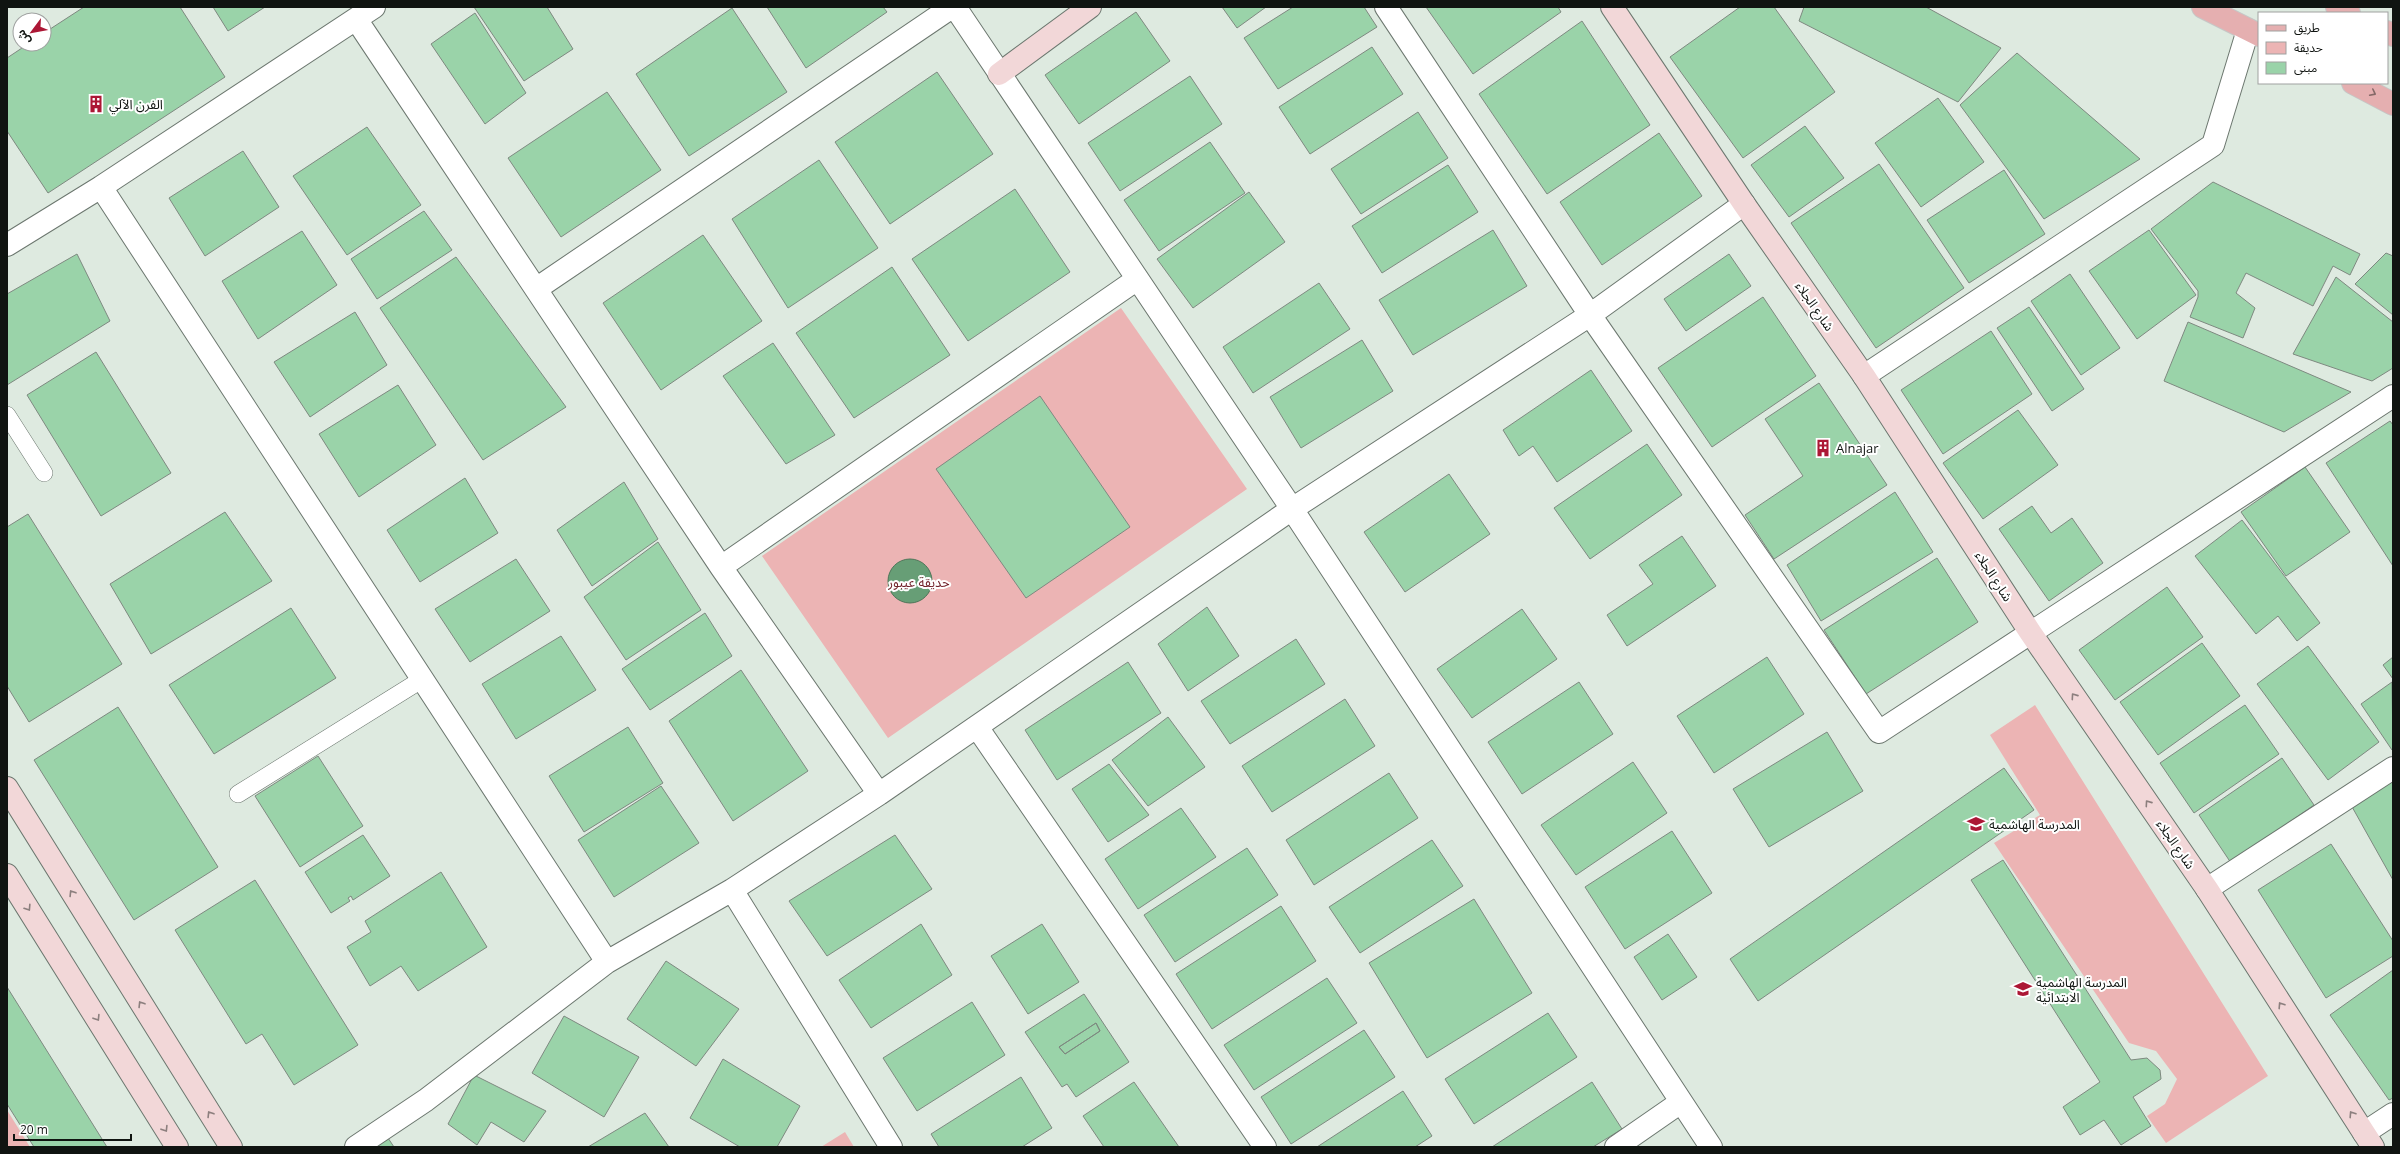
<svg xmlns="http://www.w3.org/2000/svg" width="2400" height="1154" viewBox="0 0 2400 1154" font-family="'Open Sans','Noto Sans Arabic',sans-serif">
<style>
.green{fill:#ecb4b4}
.water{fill:#679e76;stroke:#4d7558}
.building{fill:#9ad3a9;stroke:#7e8980;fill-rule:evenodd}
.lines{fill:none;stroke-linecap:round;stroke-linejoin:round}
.lane-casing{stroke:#6c776f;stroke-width:18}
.street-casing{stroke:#6c776f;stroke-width:24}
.secondary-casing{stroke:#6c776f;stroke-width:24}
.primary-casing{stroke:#c6c7c6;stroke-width:24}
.lane{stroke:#fff;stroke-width:17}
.street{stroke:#fff;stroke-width:22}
.secondary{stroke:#f2d7d8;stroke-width:22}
.primary{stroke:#e5afb0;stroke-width:22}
.oneway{stroke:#856968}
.oneway2{stroke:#8c7f7e}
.labels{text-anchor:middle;stroke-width:4;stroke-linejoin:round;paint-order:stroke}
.poi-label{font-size:13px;fill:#101411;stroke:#fff;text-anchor:start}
.street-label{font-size:13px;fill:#101411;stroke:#fff}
.park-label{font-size:13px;fill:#73232c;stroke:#fff}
</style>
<rect width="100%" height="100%" fill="#deeae0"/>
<!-- green -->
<path class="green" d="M 1121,308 L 1247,489 L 888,738 L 762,556 Z
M 2035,705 L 2268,1076 L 2166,1143 L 2147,1116 L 2165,1104 L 2177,1079 L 2156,1051 L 2129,1043 L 1994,843 L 2040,815 L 1990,735 Z
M 7,1110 L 30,1147 L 7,1147 Z
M 845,1132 L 854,1147 L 821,1147 Z"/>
<!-- water -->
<path class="water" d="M888 581a22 22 0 1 1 44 0a22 22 0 1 1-44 0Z"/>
<!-- building -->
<path class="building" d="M 84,7 L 180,7 L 225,77 L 48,193 L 7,131 L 7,58 L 28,44 L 44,44 L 44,33 Z
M 213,7 L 265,7 L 228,31 Z
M 474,7 L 547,7 L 573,49 L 524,81 Z
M 767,7 L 883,7 L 887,12 L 806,68 Z
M 1222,7 L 1266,7 L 1237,28 Z
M 1293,7 L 1364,7 L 1377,27 L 1278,89 L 1244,38 Z
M 1426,7 L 1558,7 L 1561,12 L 1473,74 Z
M 1740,7 L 1774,7 L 1835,92 L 1743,158 L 1670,57 Z
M 1804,7 L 1926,7 L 2001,48 L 1958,102 L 1799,21 Z
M 732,8 L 787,92 L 689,156 L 636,74 Z
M 1136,12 L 1170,61 L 1079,124 L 1045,75 Z
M 475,13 L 526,93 L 485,124 L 431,44 Z
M 1582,21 L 1650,125 L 1547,194 L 1479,94 Z
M 1372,47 L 1403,94 L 1310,154 L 1279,107 Z
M 2017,53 L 2140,159 L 2044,219 L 1960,105 Z
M 937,72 L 993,154 L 890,224 L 835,142 Z
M 1190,76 L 1222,124 L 1120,191 L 1088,143 Z
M 607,92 L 661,170 L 561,237 L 508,158 Z
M 1938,98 L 1984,162 L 1921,207 L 1875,143 Z
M 1418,112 L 1448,158 L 1361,214 L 1331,169 Z
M 1805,126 L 1844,178 L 1789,217 L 1751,165 Z
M 367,127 L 421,205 L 347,255 L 293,176 Z
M 1659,133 L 1702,196 L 1602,265 L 1560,202 Z
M 1210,142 L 1245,193 L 1159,251 L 1124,200 Z
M 243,151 L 279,207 L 205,256 L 169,198 Z
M 819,160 L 878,248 L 788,308 L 732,219 Z
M 1879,164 L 1964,288 L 1876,348 L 1791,223 Z
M 1448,165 L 1478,212 L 1382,273 L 1352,226 Z
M 2004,170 L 2045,234 L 1969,283 L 1927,220 Z
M 2213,182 L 2360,254 L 2350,275 L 2333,266 L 2313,306 L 2246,273 L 2236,293 L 2255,308 L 2243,338 L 2190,317 L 2198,297 L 2198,291 L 2151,229 Z
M 1015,189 L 1070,272 L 968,341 L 912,259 Z
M 1249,192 L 1285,242 L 1193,308 L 1157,259 Z
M 424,211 L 452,250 L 377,299 L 351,259 Z
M 1493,230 L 1527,286 L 1413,355 L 1379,300 Z
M 2149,230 L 2196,295 L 2137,339 L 2089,271 Z
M 302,231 L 337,285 L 258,339 L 222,281 Z
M 703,235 L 762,321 L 661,390 L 603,303 Z
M 2386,253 L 2393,256 L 2393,315 L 2355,284 Z
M 77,254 L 110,321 L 7,385 L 7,294 Z
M 1729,254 L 1751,286 L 1686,331 L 1664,299 Z
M 456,257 L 566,407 L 483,460 L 380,308 Z
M 892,267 L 950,355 L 854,418 L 796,333 Z
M 2070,274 L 2120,348 L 2081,375 L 2031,301 Z
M 2336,277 L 2393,322 L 2393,368 L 2372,381 L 2293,354 Z
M 1319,283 L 1350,329 L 1253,393 L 1223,347 Z
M 1763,297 L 1816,376 L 1712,447 L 1658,368 Z
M 2029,307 L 2084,389 L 2052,411 L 1997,328 Z
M 355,312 L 387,365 L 310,417 L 274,362 Z
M 2188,322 L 2351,392 L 2284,432 L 2164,381 Z
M 1991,331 L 2032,394 L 1943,454 L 1901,390 Z
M 1362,340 L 1393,391 L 1301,448 L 1270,397 Z
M 773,343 L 835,435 L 786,464 L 723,376 Z
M 96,352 L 171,473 L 101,516 L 27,395 Z
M 1591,370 L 1632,431 L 1557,482 L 1533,446 L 1519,456 L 1503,430 Z
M 1819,383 L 1887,485 L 1774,559 L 1745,515 L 1803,476 L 1765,419 Z
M 398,385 L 436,445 L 359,497 L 319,434 Z
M 1040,396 L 1130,527 L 1026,598 L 936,469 Z
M 2018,410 L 2058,465 L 1983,519 L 1943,463 Z
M 2390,421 L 2393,425 L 2393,566 L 2326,463 Z
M 1647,444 L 1682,495 L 1590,559 L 1554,508 Z
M 2305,467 L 2350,532 L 2286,576 L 2241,512 Z
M 1449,474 L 1490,534 L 1405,592 L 1364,532 Z
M 465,478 L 498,533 L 420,582 L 387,530 Z
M 624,482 L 658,539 L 592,586 L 557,530 Z
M 1895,492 L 1933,552 L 1821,621 L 1787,565 Z
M 2032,506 L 2051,533 L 2072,518 L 2103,563 L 2049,601 L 1999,529 Z
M 225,512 L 272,581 L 151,654 L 110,584 Z
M 28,514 L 122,664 L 29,722 L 7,686 L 7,527 Z
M 2242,520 L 2320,623 L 2297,641 L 2278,616 L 2256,634 L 2195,556 Z
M 1682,536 L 1716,586 L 1627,646 L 1607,615 L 1653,584 L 1639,565 Z
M 658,542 L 701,610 L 626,660 L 584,597 Z
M 1937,558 L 1978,622 L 1866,694 L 1824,630 Z
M 516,559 L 550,611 L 470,662 L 435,609 Z
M 2167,587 L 2203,637 L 2115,700 L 2079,650 Z
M 1207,607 L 1239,656 L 1188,691 L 1158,644 Z
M 291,608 L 336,678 L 214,754 L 169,685 Z
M 1522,609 L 1557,659 L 1472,718 L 1437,669 Z
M 705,613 L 732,656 L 650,710 L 622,669 Z
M 561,636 L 596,690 L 516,739 L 482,684 Z
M 1296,639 L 1325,684 L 1230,744 L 1201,701 Z
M 2202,643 L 2240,696 L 2158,755 L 2120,702 Z
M 2308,646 L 2379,742 L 2328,780 L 2257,684 Z
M 1767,657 L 1804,714 L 1714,773 L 1677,716 Z
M 2393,657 L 2393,679 L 2383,665 Z
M 1128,662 L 1161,713 L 1057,780 L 1025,730 Z
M 741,670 L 808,771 L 733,821 L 669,721 Z
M 1579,682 L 1613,734 L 1522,794 L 1488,742 Z
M 2392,682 L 2393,749 L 2392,750 L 2361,704 Z
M 1345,699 L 1375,746 L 1272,812 L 1242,766 Z
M 2245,705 L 2279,754 L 2194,813 L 2160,763 Z
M 118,707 L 218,867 L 134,920 L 34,760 Z
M 1168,717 L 1205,767 L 1148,806 L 1112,760 Z
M 628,727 L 663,783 L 584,832 L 549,776 Z
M 1827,732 L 1863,791 L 1769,847 L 1733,789 Z
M 318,756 L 363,826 L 300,867 L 255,796 Z
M 2282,758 L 2314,805 L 2231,863 L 2199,815 Z
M 1633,762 L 1667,813 L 1576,875 L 1541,825 Z
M 1109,764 L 1149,815 L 1108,842 L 1072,789 Z
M 2004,768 L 2034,810 L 1758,1001 L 1730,959 Z
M 1389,773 L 1418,818 L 1314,885 L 1286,840 Z
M 2393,780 L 2393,880 L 2351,805 Z
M 661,786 L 699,843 L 614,897 L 578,840 Z
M 1181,808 L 1216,857 L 1138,909 L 1105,859 Z
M 1672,831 L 1712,893 L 1625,949 L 1585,887 Z
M 363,835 L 390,876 L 353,900 L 351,896 L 348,898 L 350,901 L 331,913 L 305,872 Z
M 895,835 L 932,889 L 827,956 L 789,901 Z
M 1432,840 L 1463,886 L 1360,953 L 1329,907 Z
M 2331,844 L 2393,941 L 2393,956 L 2326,998 L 2258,890 Z
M 1247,848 L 1278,895 L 1175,962 L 1144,915 Z
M 2003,860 L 2131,1060 L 2147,1058 L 2160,1070 L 2161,1079 L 2133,1097 L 2151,1126 L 2121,1145 L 2104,1120 L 2080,1135 L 2063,1107 L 2100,1082 L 1971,880 Z
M 441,872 L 487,947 L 418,991 L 401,966 L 370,986 L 347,947 L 371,932 L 365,921 Z
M 255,880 L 358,1045 L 294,1085 L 262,1034 L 246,1044 L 175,930 Z
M 1474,899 L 1532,993 L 1427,1058 L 1369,963 Z
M 1281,906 L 1316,961 L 1212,1029 L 1176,974 Z
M 921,924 L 952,975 L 871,1028 L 839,980 Z
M 1042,924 L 1079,982 L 1028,1014 L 991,956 Z
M 1668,934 L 1697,977 L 1662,1000 L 1634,957 Z
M 666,961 L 739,1009 L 696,1066 L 627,1019 Z
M 2393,970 L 2393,1098 L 2389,1100 L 2330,1015 Z
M 1327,978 L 1357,1023 L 1254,1090 L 1224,1045 Z
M 7,987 L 107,1147 L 34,1147 L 7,1104 Z
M 1084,994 L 1129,1062 L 1076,1097 L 1067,1084 L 1062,1087 L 1025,1032 ZM 1096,1023 L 1100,1031 L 1065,1054 L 1059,1047 Z
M 972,1002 L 1005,1055 L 917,1111 L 883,1058 Z
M 1548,1013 L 1577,1057 L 1474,1124 L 1445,1079 Z
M 564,1016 L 639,1057 L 604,1117 L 532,1073 Z
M 1096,1023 L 1100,1031 L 1065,1054 L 1059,1047 Z
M 1364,1030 L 1395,1077 L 1291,1144 L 1261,1097 Z
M 723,1059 L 800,1106 L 777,1147 L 740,1147 L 690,1118 Z
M 474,1075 L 546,1111 L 524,1142 L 491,1122 L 477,1145 L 448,1124 Z
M 1021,1077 L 1052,1128 L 1022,1147 L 939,1147 L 931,1134 Z
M 1134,1082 L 1179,1147 L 1104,1147 L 1083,1116 Z
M 1592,1082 L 1622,1129 L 1593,1147 L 1492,1147 Z
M 1403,1091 L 1432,1136 L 1415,1147 L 1317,1147 Z
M 645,1113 L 669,1147 L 588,1147 Z
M 386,1135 L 394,1147 L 367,1147 Z"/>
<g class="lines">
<!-- lane casing -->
<g class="lane-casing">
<path id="lane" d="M 7,415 L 44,473
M 238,794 L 421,680"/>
</g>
<!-- street casing -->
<g class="street-casing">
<path id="street" d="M 955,7 L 1292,509 L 1711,1147
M 1386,7 L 1590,315 L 1879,732 L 2393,396
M 356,19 L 721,567 L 879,794
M 101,187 L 607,962
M 7,245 L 101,187 L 374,7
M 536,289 L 952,7
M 1864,376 L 2213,145 L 2248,30
M 721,567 L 1136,280
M 977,727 L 1265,1147
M 2207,889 L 2393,768
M 732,890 L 891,1147
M 2364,1133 L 2393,1114
M 356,1147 L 426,1100 L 607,962 L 732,890 L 879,794 L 1292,509 L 1590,315 L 1744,204
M 1616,1147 L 1681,1102"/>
</g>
<!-- secondary casing -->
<g class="secondary-casing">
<path id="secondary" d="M 1612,7 L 1744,204 L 1864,376 L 2030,632 L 2207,889 L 2373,1147
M 999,74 L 1090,7
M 7,788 L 231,1147
M 7,875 L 177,1147"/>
</g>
<!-- primary casing -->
<g class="primary-casing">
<path id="primary" d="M 2203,7 L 2259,35
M 2337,7 L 2349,13
M 2387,32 L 2393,35
M 2353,83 L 2393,104"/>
</g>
<!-- lane -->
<use href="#lane" class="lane"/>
<!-- street -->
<use href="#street" class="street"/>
<!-- secondary -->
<use href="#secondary" class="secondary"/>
<!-- primary -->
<use href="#primary" class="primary"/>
</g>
<!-- one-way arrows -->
<defs><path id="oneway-chevron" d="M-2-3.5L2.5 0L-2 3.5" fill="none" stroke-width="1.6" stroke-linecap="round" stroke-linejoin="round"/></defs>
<use class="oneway" href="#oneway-chevron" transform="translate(2373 93) rotate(27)"/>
<g class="oneway2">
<use href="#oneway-chevron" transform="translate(2074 696) rotate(-125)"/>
<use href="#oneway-chevron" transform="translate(2148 803) rotate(-125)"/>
<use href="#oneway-chevron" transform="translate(72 893) rotate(-122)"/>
<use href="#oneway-chevron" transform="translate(28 908) rotate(57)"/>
<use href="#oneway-chevron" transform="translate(141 1004) rotate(-122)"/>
<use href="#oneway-chevron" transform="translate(2281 1005) rotate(-123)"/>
<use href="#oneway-chevron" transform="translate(97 1018) rotate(58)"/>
<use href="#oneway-chevron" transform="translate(210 1114) rotate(-122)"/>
<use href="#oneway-chevron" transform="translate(2352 1114) rotate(-123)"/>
<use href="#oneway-chevron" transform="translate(165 1129) rotate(58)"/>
</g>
<!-- icons -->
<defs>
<g id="building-bare" transform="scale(1.38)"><path d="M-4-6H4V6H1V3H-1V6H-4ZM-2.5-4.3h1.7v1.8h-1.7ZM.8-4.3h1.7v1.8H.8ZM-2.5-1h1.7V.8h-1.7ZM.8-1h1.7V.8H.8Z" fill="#ac1735" stroke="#fff" stroke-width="2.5" paint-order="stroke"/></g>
<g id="school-bare" transform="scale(1.38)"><path d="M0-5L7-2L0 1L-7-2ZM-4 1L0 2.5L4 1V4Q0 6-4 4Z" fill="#ac1735" stroke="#fff" stroke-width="2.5" paint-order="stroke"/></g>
</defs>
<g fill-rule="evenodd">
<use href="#building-bare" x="96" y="104"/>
<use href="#building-bare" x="1823" y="448"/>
<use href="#school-bare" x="1976" y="824"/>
<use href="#school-bare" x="2023" y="989"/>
</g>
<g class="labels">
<!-- poi labels -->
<g class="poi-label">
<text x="109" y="109">الفرن الآلي</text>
<text x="1836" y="453">Alnajar</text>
<text x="1989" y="829">المدرسة الهاشمية</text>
<text x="2036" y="987">المدرسة الهاشمية<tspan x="2036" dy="15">الابتدائية</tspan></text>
</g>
<!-- street labels -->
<g class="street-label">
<text transform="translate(1815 306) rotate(55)" y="5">شارع الجلاء</text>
<text transform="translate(1994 576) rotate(57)" y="5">شارع الجلاء</text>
<text transform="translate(2176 844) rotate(55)" y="5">شارع الجلاء</text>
</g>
<!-- park labels -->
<g class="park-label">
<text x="919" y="587">حديقة عيبور</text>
</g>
</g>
<!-- border -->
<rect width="2400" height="1154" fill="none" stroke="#101411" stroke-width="16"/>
<!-- legend -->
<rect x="2258" y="12" width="130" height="72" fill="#ffffff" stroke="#9fa1a0"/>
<rect x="2266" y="25" width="20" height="6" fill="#e5afb0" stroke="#9fa1a0"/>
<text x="2294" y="32" font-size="12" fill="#101411">طريق</text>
<rect x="2266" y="42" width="20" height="12" fill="#ecb4b4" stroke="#9fa1a0"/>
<text x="2294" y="52" font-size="12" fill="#101411">حديقة</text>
<rect x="2266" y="62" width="20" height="12" fill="#9ad3a9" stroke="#9fa1a0"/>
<text x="2294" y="72" font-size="12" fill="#101411">مبنى</text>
<!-- north arrow -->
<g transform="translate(32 32) rotate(238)"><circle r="19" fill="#ffffff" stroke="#9fa1a0"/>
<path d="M0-3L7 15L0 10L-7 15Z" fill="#ac1735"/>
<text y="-6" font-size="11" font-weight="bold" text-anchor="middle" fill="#101411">ش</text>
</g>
<!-- scale -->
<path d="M14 1134v6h117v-6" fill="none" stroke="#101411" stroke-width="2"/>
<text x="20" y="1134" font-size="12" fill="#101411" stroke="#ffffff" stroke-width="3" paint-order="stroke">20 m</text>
</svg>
